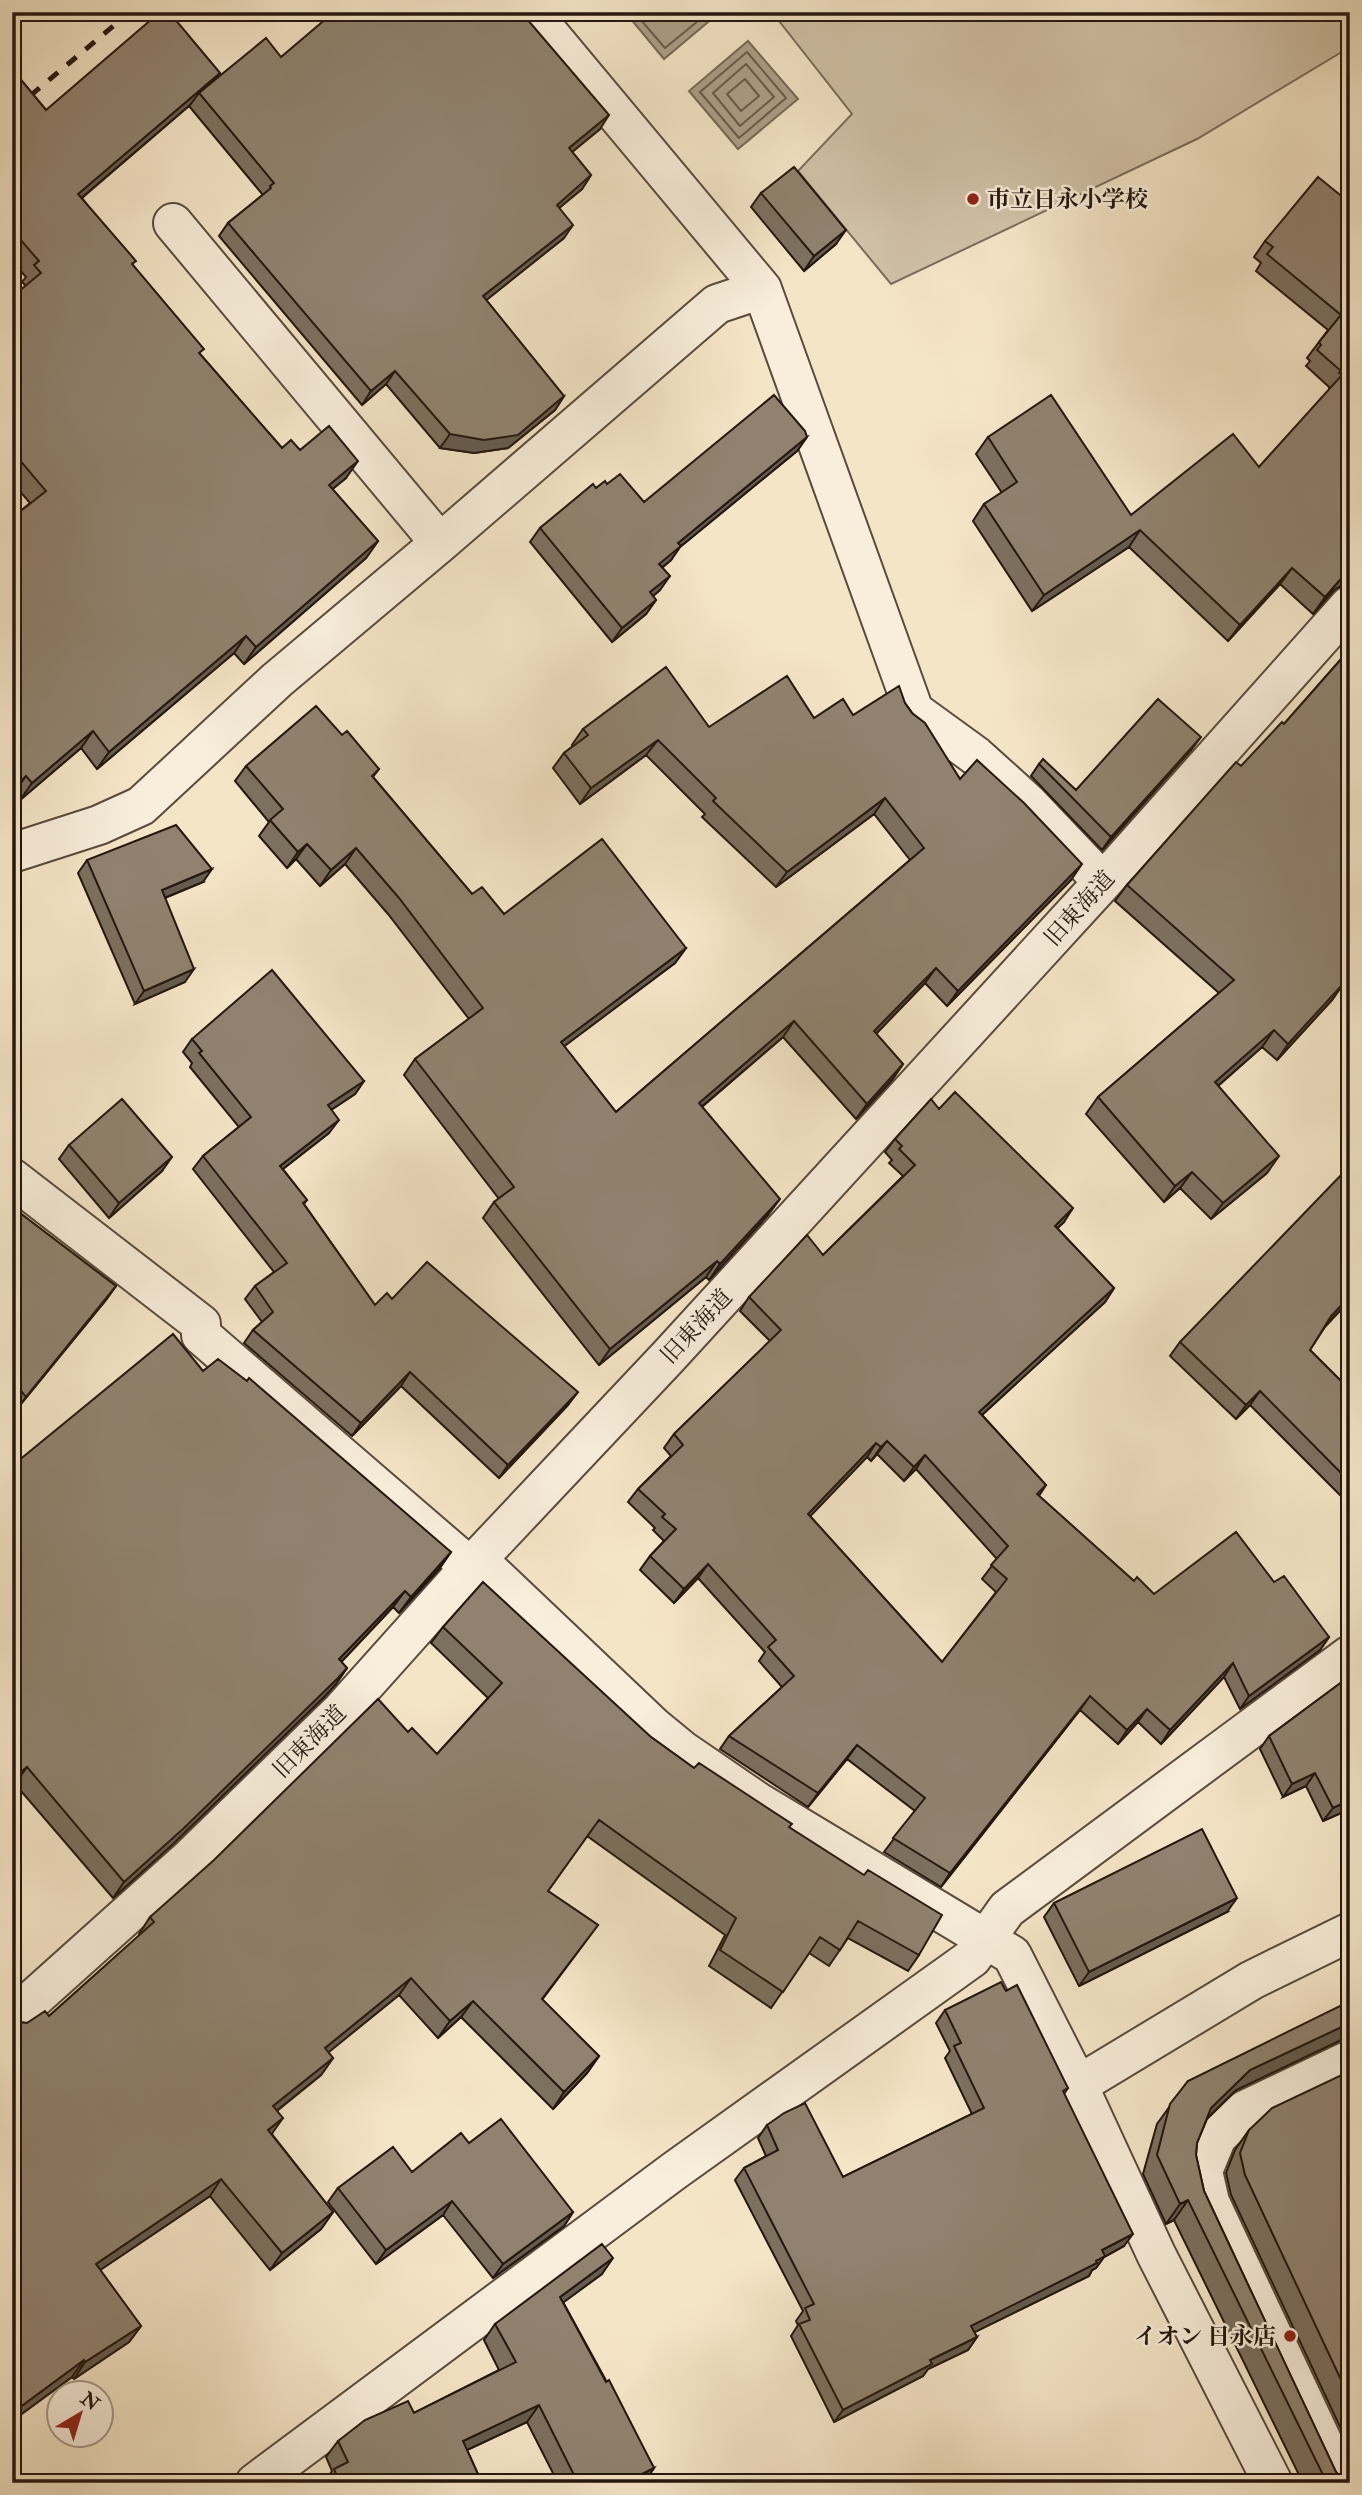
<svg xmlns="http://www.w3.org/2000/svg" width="1362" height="2495" viewBox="0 0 1362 2495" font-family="'IM FELL Double Pica','Noto Serif JP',serif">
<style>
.green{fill:#d1c2a8;stroke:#7a6c5c;stroke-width:2}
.water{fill:#ae9f88;stroke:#766958;stroke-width:2}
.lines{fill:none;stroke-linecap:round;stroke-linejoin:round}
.shore{stroke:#685b4c;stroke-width:2}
.minor-casing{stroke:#584a3d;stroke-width:42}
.minor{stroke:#f8eedb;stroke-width:38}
.rail{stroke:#23170f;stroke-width:5;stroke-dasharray:12 12;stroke-linecap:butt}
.wall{fill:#7c705f;stroke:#23170f;stroke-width:2;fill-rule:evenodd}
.shaded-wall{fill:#655b4e;stroke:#23170f;stroke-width:2}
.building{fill:#90826f;stroke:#23170f;stroke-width:2;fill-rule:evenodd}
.poi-dot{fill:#8f2418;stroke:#f8eedb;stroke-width:2.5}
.labels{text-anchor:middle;stroke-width:5;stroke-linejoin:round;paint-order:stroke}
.poi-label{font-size:23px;font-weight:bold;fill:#23170f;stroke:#f8eedb;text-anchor:start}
.street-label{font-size:23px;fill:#23170f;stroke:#f8eedb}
</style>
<rect width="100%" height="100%" fill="#f5e5c7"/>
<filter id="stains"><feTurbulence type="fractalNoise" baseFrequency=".00286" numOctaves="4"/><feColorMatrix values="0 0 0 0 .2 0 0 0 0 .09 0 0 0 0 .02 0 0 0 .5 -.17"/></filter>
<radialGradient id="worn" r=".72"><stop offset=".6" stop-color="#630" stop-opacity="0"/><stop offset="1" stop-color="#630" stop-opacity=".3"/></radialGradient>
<!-- green -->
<path class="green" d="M 772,12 L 1350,12 L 1350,47 L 1197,139 L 891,284 L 798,171 L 852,114 Z"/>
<!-- water -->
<path class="water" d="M 625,12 L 720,12 L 664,59 Z
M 748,41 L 798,99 L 738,149 L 689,91 Z"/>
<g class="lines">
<!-- shore -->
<path class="shore" d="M 634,12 L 665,48 L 709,12
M 747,52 L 786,98 L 739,138 L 700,92 Z
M 746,64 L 774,97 L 740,126 L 713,93 Z
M 745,79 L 759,96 L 741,111 L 727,94 Z"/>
<!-- minor casing -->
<g class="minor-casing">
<path id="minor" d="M 531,12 L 762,289 L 914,711 L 976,756 L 1028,803 L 1103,882
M 173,223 L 440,543
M 12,853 L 99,825 L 141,806 L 277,680 L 440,543 L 717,304 L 762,289
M 12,1178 L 201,1324 L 201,1335 L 470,1567
M 478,1560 L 654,1727 L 682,1750 L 758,1802 L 1012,1955 L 1078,2085 L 1156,2254 L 1273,2483
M 12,2018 L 187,1861 L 342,1710 L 470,1567 L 668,1357 L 1103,882 L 1350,605
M 1078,2085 L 1252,1980 L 1350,1932
M 255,2483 L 674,2171 L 972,1958 L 1007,1909 L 1350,1655
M 1342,2483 L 1210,2202 L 1203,2171 L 1217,2137 L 1245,2110 L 1350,2060"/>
</g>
<!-- minor -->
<use href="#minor" class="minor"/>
<!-- rail -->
<path class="rail" d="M 12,111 L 130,12"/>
</g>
<!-- wall -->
<path class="wall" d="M 281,57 L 600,129 L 572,152 L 591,175 L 582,189 L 559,208 L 564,238 L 486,300 L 564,396 L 555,410 L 508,448 L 474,453 L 440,448 L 386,384 L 362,405 L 219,236 L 228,223 L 263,195 L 189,106 L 190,105 L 82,198 L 200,354 L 282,448 L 300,450 L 346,478 L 332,489 L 378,541 L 366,558 L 244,664 L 234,653 L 97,769 L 81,748 L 20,800 L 14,793 L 12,795 L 12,518 L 30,503 L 12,482 L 12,297 L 26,286 L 22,282 L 26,277 L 12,261 L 12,69 L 46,110 L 216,79 Z
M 761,193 L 836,244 L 804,271 L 751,207 Z
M 1350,203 L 1344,584 L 1334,590 L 1313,614 L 1280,584 L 1228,641 L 1129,547 L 1032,611 L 973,521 L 984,504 L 1002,493 L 976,454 L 988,437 L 1131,515 L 1259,467 L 1329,390 L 1329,387 L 1306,366 L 1310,361 L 1307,358 L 1328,330 L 1256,271 L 1261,263 L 1254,257 L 1265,241 Z
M 807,437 L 797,451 L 680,547 L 671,560 L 662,568 L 660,590 L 653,596 L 656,600 L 646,614 L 612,642 L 530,542 L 540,528 L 596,488 L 607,484 L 644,502 Z
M 1350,637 L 1350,647 L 1346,643 Z
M 1350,649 L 1350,980 L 1339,990 L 1332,1000 L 1277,1060 L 1262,1047 L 1218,1086 L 1267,1173 L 1211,1219 L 1180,1188 L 1164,1202 L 1086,1114 L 1098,1097 L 1219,993 L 1115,901 L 1127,885 L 1241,766 L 1284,724 Z
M 905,703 L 960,779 L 1071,880 L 947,1006 L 925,983 L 876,1034 L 903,1064 L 892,1080 L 856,1119 L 783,1037 L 702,1107 L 768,1215 L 709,1280 L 706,1277 L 599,1365 L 483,1218 L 494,1202 L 499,1199 L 404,1075 L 415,1059 L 469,1019 L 388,914 L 345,864 L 320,886 L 296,859 L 287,868 L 259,836 L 269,822 L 235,781 L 246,766 L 342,735 L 379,769 L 373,777 L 472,894 L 504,914 L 686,948 L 675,963 L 564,1046 L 616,1112 L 910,860 L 874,814 L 776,887 L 702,817 L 705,814 L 646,755 L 580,804 L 553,768 L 564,753 L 573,746 L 572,745 L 583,729 L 709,727 L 814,718 L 853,715 Z
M 1192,749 L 1102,850 L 1031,776 L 1039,764 L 1076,790 Z
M 87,860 L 203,882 L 165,898 L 185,982 L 135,1004 L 78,873 Z
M 192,1039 L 364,1081 L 355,1094 L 331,1110 L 329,1133 L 283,1169 L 307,1200 L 304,1204 L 375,1305 L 392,1299 L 568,1405 L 499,1478 L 401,1386 L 352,1436 L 244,1343 L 253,1330 L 262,1322 L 245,1299 L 255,1286 L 274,1272 L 193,1169 L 203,1156 L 239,1127 L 190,1067 L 192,1063 L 183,1052 Z
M 939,1109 L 1064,1222 L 1057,1228 L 1114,1288 L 1105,1302 L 982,1415 L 1046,1485 L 1039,1496 L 1134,1581 L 1154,1594 L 1274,1582 L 1329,1637 L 1320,1650 L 1240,1709 L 1224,1677 L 1161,1744 L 1138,1722 L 1118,1744 L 1080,1710 L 941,1887 L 884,1852 L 915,1811 L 847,1759 L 808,1807 L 720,1749 L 729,1736 L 782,1687 L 759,1661 L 765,1652 L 698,1578 L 674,1603 L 640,1570 L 650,1556 L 664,1541 L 653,1530 L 655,1528 L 628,1502 L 638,1489 L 671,1456 L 664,1448 L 674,1434 L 770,1341 L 740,1311 L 749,1297 L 823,1255 L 903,1176 L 889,1163 L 892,1160 L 885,1152 L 895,1139 ZM 877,1454 L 904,1481 L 916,1469 L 997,1559 L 982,1579 L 996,1592 L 942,1662 L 810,1516 L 867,1457 L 871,1461 Z
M 69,1145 L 162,1171 L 109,1218 L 59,1159 Z
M 1350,1181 L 1350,1300 L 1325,1327 L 1310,1350 L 1350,1390 L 1350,1505 L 1250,1405 L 1236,1419 L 1170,1356 L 1180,1342 Z
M 12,1207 L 116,1286 L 106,1300 L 16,1410 L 12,1405 Z
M 203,1371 L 451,1552 L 439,1569 L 399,1613 L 393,1607 L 341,1662 L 347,1668 L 336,1684 L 326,1695 L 172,1845 L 113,1898 L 15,1784 Z
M 443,1627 L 651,1737 L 694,1768 L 790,1828 L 919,1955 L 908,1971 L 848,1938 L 829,1966 L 809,1953 L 771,2008 L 709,1966 L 725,1935 L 587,1836 L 548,1891 L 598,1925 L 542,2000 L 599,2056 L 587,2073 L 553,2109 L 461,2017 L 438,2038 L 399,1995 L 328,2052 L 333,2058 L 321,2075 L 277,2111 L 272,2134 L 333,2212 L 321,2229 L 270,2270 L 210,2196 L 100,2270 L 141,2326 L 129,2342 L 74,2379 L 72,2377 L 12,2421 L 12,2019 L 18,2022 L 27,2023 L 49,2016 L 140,1935 L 139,1934 L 150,1917 L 408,1732 L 437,1754 L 488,1698 L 431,1643 Z
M 1350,1676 L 1350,1809 L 1323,1821 L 1306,1786 L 1283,1797 L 1260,1749 L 1269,1736 Z
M 1054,1903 L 1227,1912 L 1079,1986 L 1044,1917 Z
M 945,2010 L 1068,2088 L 1064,2094 L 1124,2246 L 1104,2257 L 1096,2268 L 1092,2270 L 1089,2276 L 974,2332 L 977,2337 L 968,2350 L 928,2369 L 923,2376 L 834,2422 L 791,2336 L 798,2325 L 796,2321 L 803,2311 L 735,2180 L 744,2168 L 766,2156 L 758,2138 L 767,2125 L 843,2177 L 972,2114 L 945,2058 L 950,2051 L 936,2023 Z
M 1341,2040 L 1236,2090 L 1207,2119 L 1197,2143 L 1196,2155 L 1204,2191 L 1336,2472 L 1344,2481 L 1348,2483 L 1303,2483 L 1174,2220 L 1166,2224 L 1143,2174 L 1157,2124 L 1188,2081 Z
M 1350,2071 L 1350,2448 L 1231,2195 L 1226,2173 L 1235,2150 L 1249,2130 Z
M 469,2143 L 573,2212 L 564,2226 L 493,2278 L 443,2215 L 376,2264 L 328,2202 L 338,2188 L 412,2172 Z
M 602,2274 L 563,2302 L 654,2468 L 644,2483 L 558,2483 L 527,2422 L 467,2450 L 482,2483 L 324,2483 L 332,2471 L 326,2457 L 338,2441 L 414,2413 L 499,2370 L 484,2340 L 495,2324 Z"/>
<!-- shaded-wall -->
<path class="shaded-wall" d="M 220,73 L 208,90 L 199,93 L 190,105 L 66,211 L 78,194 Z
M 609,115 L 600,129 L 560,162 L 569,148 Z
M 591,175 L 582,189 L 547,218 L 557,205 Z
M 573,225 L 564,238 L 474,310 L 483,296 Z
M 846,230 L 836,244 L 804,271 L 814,256 Z
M 395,371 L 386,384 L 362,405 L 371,391 Z
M 564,396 L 555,410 L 508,448 L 474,453 L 440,448 L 450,434 Z
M 807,437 L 797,451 L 680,547 L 671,560 L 649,578 L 659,564 L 678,543 Z
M 358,461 L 346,478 L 317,502 L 329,485 Z
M 1140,530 L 1129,547 L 1032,611 L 1044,595 Z
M 378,541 L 366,558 L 244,664 L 256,647 Z
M 1292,568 L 1280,584 L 1228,641 L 1240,625 Z
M 1350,571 L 1350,584 L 1344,584 L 1334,590 L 1313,614 L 1325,597 L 1345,574 Z
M 670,576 L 660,590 L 640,607 L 650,592 Z
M 656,600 L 646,614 L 612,642 L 622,628 Z
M 246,636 L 234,653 L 97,769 L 109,752 Z
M 93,731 L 81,748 L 20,800 L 32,783 Z
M 1201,737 L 1192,749 L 1102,850 L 1111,837 Z
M 658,740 L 646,755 L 580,804 L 591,788 Z
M 26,776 L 14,793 L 12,795 L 12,793 L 20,782 Z
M 885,798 L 874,814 L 776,887 L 787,872 Z
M 307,844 L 296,859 L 287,868 L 298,852 Z
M 356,848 L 345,864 L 320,886 L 331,870 Z
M 1082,864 L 1071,880 L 947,1006 L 958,991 Z
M 212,869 L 203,882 L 152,903 L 162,890 Z
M 686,948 L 675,963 L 550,1057 L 561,1042 Z
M 936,968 L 925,983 L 863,1047 L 874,1031 Z
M 194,969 L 185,982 L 135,1004 L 144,991 Z
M 1350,974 L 1350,980 L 1339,990 L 1332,1000 L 1277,1060 L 1288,1044 Z
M 794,1021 L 783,1037 L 687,1119 L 699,1103 Z
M 1274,1030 L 1262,1047 L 1203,1099 L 1215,1082 Z
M 903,1064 L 892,1080 L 856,1119 L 867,1104 Z
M 364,1081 L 355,1094 L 319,1118 L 328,1105 Z
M 339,1120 L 329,1133 L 270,1179 L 280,1166 Z
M 1279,1156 L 1267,1173 L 1211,1219 L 1223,1203 Z
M 172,1157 L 162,1171 L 109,1218 L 119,1203 Z
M 1192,1172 L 1180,1188 L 1164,1202 L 1175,1186 Z
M 780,1199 L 768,1215 L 709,1280 L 720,1264 Z
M 1073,1208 L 1064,1222 L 1045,1240 L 1055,1226 Z
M 717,1261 L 706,1277 L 599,1365 L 610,1349 Z
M 116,1286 L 106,1300 L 16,1410 L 26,1397 Z
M 1114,1288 L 1105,1302 L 970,1426 L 979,1412 Z
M 1350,1296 L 1350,1300 L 1321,1330 L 1331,1316 Z
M 410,1372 L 401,1386 L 352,1436 L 361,1423 Z
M 1260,1391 L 1250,1405 L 1236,1419 L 1246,1405 Z
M 578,1392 L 568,1405 L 499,1478 L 508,1465 Z
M 887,1441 L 877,1454 L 871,1461 L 881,1447 Z
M 876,1443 L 867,1457 L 799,1528 L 808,1514 Z
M 925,1455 L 916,1469 L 904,1481 L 914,1467 Z
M 451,1552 L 439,1569 L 399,1613 L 411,1597 Z
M 708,1564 L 698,1578 L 674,1603 L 684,1589 Z
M 405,1591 L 393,1607 L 328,1676 L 339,1659 Z
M 1329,1637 L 1320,1650 L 1240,1709 L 1249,1696 Z
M 1233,1663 L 1224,1677 L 1161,1744 L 1170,1730 Z
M 347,1668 L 336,1684 L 326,1695 L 172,1845 L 113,1898 L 124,1882 Z
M 1090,1696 L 1080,1710 L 941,1887 L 950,1873 Z
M 1147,1709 L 1138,1722 L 1118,1744 L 1127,1730 Z
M 857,1745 L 847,1759 L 808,1807 L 818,1793 Z
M 27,1767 L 15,1784 L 12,1786 L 12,1779 Z
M 1315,1773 L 1306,1786 L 1283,1797 L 1292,1784 Z
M 1350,1800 L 1350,1809 L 1323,1821 L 1333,1808 Z
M 1237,1898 L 1227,1912 L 1079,1986 L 1089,1972 Z
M 411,1978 L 399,1995 L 313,2065 L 325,2048 Z
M 473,2001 L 461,2017 L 438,2038 L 450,2021 Z
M 1350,2023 L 1350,2038 L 1341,2040 L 1236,2090 L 1197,2128 L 1211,2108 L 1250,2070 Z
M 599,2056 L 587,2073 L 553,2109 L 564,2092 Z
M 333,2058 L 321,2075 L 261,2123 L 273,2106 Z
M 283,2118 L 271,2135 L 268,2130 Z
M 221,2179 L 210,2196 L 84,2281 L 96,2264 Z
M 1188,2200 L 1174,2220 L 1166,2224 L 1180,2204 Z
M 452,2201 L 443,2215 L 376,2264 L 386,2250 Z
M 333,2212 L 321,2229 L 270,2270 L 282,2253 Z
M 573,2212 L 564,2226 L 493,2278 L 503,2264 Z
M 1133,2234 L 1124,2246 L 1104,2257 L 1096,2268 L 1092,2270 L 1089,2276 L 963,2338 L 971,2326 L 1102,2250 Z
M 613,2258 L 602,2274 L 549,2313 L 560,2297 Z
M 141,2326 L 129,2342 L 74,2379 L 85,2362 Z
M 977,2337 L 968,2350 L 928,2369 L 923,2376 L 834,2422 L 843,2410 L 930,2360 Z
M 84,2360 L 72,2377 L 12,2421 L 12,2413 Z
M 539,2405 L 527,2422 L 452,2457 L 463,2441 Z
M 654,2468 L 644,2483 L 633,2483 L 638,2476 Z"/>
<!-- building -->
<path class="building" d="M 160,12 L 169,12 L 220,73 L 78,194 L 136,261 L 132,264 L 204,349 L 199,353 L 282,448 L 291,440 L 300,450 L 329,426 L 358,461 L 329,485 L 378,541 L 256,647 L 246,636 L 109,752 L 93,731 L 32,783 L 26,776 L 20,782 L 17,778 L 12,782 L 12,518 L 46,491 L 12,451 L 12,297 L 41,273 L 34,265 L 39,261 L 12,230 L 12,69 L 46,110 Z
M 334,12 L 521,12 L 609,115 L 569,148 L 591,175 L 557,205 L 573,225 L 483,296 L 564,396 L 518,435 L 484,440 L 450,434 L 395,371 L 371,391 L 228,223 L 271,188 L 270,186 L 274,183 L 199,93 L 266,38 L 281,57 Z
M 794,167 L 846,230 L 814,256 L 761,193 Z
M 1318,177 L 1350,203 L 1350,571 L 1345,574 L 1325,597 L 1292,568 L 1240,625 L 1140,530 L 1044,595 L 984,504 L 1017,482 L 988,437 L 1051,395 L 1131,515 L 1233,434 L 1259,467 L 1342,375 L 1339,373 L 1341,371 L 1317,350 L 1321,345 L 1319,342 L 1341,315 L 1267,254 L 1273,247 L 1265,241 Z
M 774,395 L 805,431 L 807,437 L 678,543 L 681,546 L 659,564 L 670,576 L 650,592 L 656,600 L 622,628 L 540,528 L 593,484 L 596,488 L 605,481 L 607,484 L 620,474 L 644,502 Z
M 1350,649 L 1350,974 L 1342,982 L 1343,984 L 1288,1044 L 1274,1030 L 1215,1082 L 1279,1156 L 1223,1203 L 1192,1172 L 1175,1186 L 1098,1097 L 1234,980 L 1127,885 L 1236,762 L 1241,766 L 1282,722 L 1284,724 Z
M 666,667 L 709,727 L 787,676 L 814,718 L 843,699 L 853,715 L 899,686 L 905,703 L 912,713 L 925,723 L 960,779 L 977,760 L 1024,803 L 1082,864 L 958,991 L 936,968 L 874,1031 L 903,1064 L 867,1104 L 794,1021 L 699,1103 L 780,1199 L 720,1264 L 717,1261 L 610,1349 L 494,1202 L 514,1187 L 415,1059 L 483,1008 L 399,898 L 356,848 L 331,870 L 307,844 L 298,852 L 270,820 L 283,809 L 246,766 L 316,706 L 342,735 L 347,731 L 379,769 L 372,776 L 472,894 L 482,887 L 504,914 L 602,839 L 686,948 L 561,1042 L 616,1112 L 924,848 L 885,798 L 787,872 L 713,801 L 716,798 L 658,740 L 591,788 L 564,753 L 588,735 L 583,729 Z
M 1158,699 L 1201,737 L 1111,837 L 1039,764 L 1043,759 L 1076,790 Z
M 176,825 L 212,869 L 162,890 L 194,969 L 144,991 L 87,860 Z
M 272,970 L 364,1081 L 328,1105 L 339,1120 L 280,1166 L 307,1200 L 303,1203 L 375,1305 L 387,1293 L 392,1299 L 427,1262 L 578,1392 L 508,1465 L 410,1372 L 361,1423 L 253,1330 L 273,1312 L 255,1286 L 287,1263 L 203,1156 L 251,1117 L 199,1053 L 202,1051 L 192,1039 Z
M 955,1092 L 1073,1208 L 1055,1226 L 1114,1288 L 979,1412 L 1046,1485 L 1037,1494 L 1134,1581 L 1137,1577 L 1154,1594 L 1236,1532 L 1274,1582 L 1284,1576 L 1329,1637 L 1249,1696 L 1233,1663 L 1170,1730 L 1147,1709 L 1127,1730 L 1090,1696 L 950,1873 L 893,1838 L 925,1798 L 857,1745 L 818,1793 L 729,1736 L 794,1676 L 768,1647 L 776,1640 L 708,1564 L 684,1589 L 650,1556 L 676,1529 L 662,1517 L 665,1514 L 638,1489 L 683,1445 L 674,1434 L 781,1330 L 749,1297 L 807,1235 L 823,1255 L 915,1165 L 899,1149 L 902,1146 L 895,1139 L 931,1099 L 939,1109 ZM 887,1441 L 914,1467 L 925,1455 L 1008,1546 L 991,1565 L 1007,1579 L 942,1662 L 808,1514 L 876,1443 L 881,1447 Z
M 122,1099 L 172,1157 L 119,1203 L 69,1145 Z
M 1343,1173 L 1350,1181 L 1350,1296 L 1331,1316 L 1310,1350 L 1350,1390 L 1350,1482 L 1260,1391 L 1246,1405 L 1180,1342 Z
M 12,1207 L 116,1286 L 26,1397 L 12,1380 Z
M 173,1334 L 203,1371 L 218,1359 L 247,1381 L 249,1378 L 451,1552 L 411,1597 L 405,1591 L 339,1659 L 347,1668 L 338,1678 L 184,1828 L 124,1882 L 27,1767 L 12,1779 L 12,1466 Z
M 483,1582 L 651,1737 L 694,1768 L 699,1763 L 792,1824 L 789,1827 L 864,1875 L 868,1870 L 942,1915 L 919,1955 L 858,1921 L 840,1950 L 820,1937 L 783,1992 L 720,1950 L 736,1918 L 599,1820 L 548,1891 L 598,1925 L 542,1999 L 599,2056 L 564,2092 L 473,2001 L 450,2021 L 411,1978 L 325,2048 L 333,2058 L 273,2106 L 283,2118 L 268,2130 L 333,2212 L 282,2253 L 221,2179 L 96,2264 L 141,2326 L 85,2362 L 84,2360 L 12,2413 L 12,2019 L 18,2022 L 27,2023 L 45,2011 L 49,2016 L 154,1922 L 150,1917 L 214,1860 L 378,1699 L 408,1732 L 412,1728 L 437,1754 L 502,1683 L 443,1627 Z
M 1350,1676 L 1350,1800 L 1333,1808 L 1315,1773 L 1292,1784 L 1269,1736 Z
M 1202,1829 L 1237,1898 L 1089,1972 L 1054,1903 Z
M 12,1972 L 17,1978 L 12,1984 Z
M 1001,1982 L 1006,1991 L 1017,1985 L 1068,2088 L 1063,2091 L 1133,2234 L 1102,2250 L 1105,2256 L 1096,2261 L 1097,2263 L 971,2326 L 977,2337 L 930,2360 L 932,2364 L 843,2410 L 799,2324 L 810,2320 L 805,2308 L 814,2304 L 744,2168 L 778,2150 L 767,2125 L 784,2113 L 805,2103 L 843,2177 L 984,2108 L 954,2046 L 961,2043 L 945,2010 Z
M 1350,2001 L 1350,2023 L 1250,2070 L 1211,2108 L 1197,2143 L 1196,2155 L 1204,2191 L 1336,2472 L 1344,2481 L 1348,2483 L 1327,2483 L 1188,2200 L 1180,2204 L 1157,2155 L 1170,2104 L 1188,2081 Z
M 1350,2071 L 1350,2399 L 1245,2175 L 1240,2153 L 1249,2130 L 1272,2108 Z
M 501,2119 L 573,2212 L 503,2264 L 452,2201 L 386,2250 L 338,2188 L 393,2147 L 412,2172 L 461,2133 L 469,2143 Z
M 602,2244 L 613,2258 L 560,2297 L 606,2382 L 609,2380 L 654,2468 L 638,2476 L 641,2483 L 584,2483 L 584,2481 L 578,2483 L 539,2405 L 463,2441 L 482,2483 L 340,2483 L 334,2469 L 348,2462 L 338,2441 L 365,2420 L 408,2401 L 414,2413 L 516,2362 L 495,2324 Z"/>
<!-- markers -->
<g class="poi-dot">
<circle cx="973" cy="199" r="7"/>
<circle cx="1290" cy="2336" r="7"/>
</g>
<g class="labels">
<!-- poi labels -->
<g class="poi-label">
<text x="987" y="207">市立日永小学校</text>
<text x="1276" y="2344" text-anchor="end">イオン 日永店</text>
</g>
<!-- street labels -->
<g class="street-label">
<text transform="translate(1079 908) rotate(-48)" y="8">旧東海道</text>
<text transform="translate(696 1326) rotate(-47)" y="8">旧東海道</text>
<text transform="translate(309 1741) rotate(-45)" y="8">旧東海道</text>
</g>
</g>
<!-- margin -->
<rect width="1362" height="2495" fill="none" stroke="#f5e5c7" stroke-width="42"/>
<rect x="14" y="14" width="1334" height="2467" fill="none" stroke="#23170f" stroke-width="3.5"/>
<rect x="21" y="21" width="1320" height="2453" fill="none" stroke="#23170f" stroke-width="2"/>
<!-- north arrow -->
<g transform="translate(80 2414) rotate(38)"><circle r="33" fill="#f8eedb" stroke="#a39889" stroke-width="2"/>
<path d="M0-5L12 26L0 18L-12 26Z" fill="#8f2418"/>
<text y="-10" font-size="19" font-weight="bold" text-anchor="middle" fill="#23170f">N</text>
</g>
<rect width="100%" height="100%" filter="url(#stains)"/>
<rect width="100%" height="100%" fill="url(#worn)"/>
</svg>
